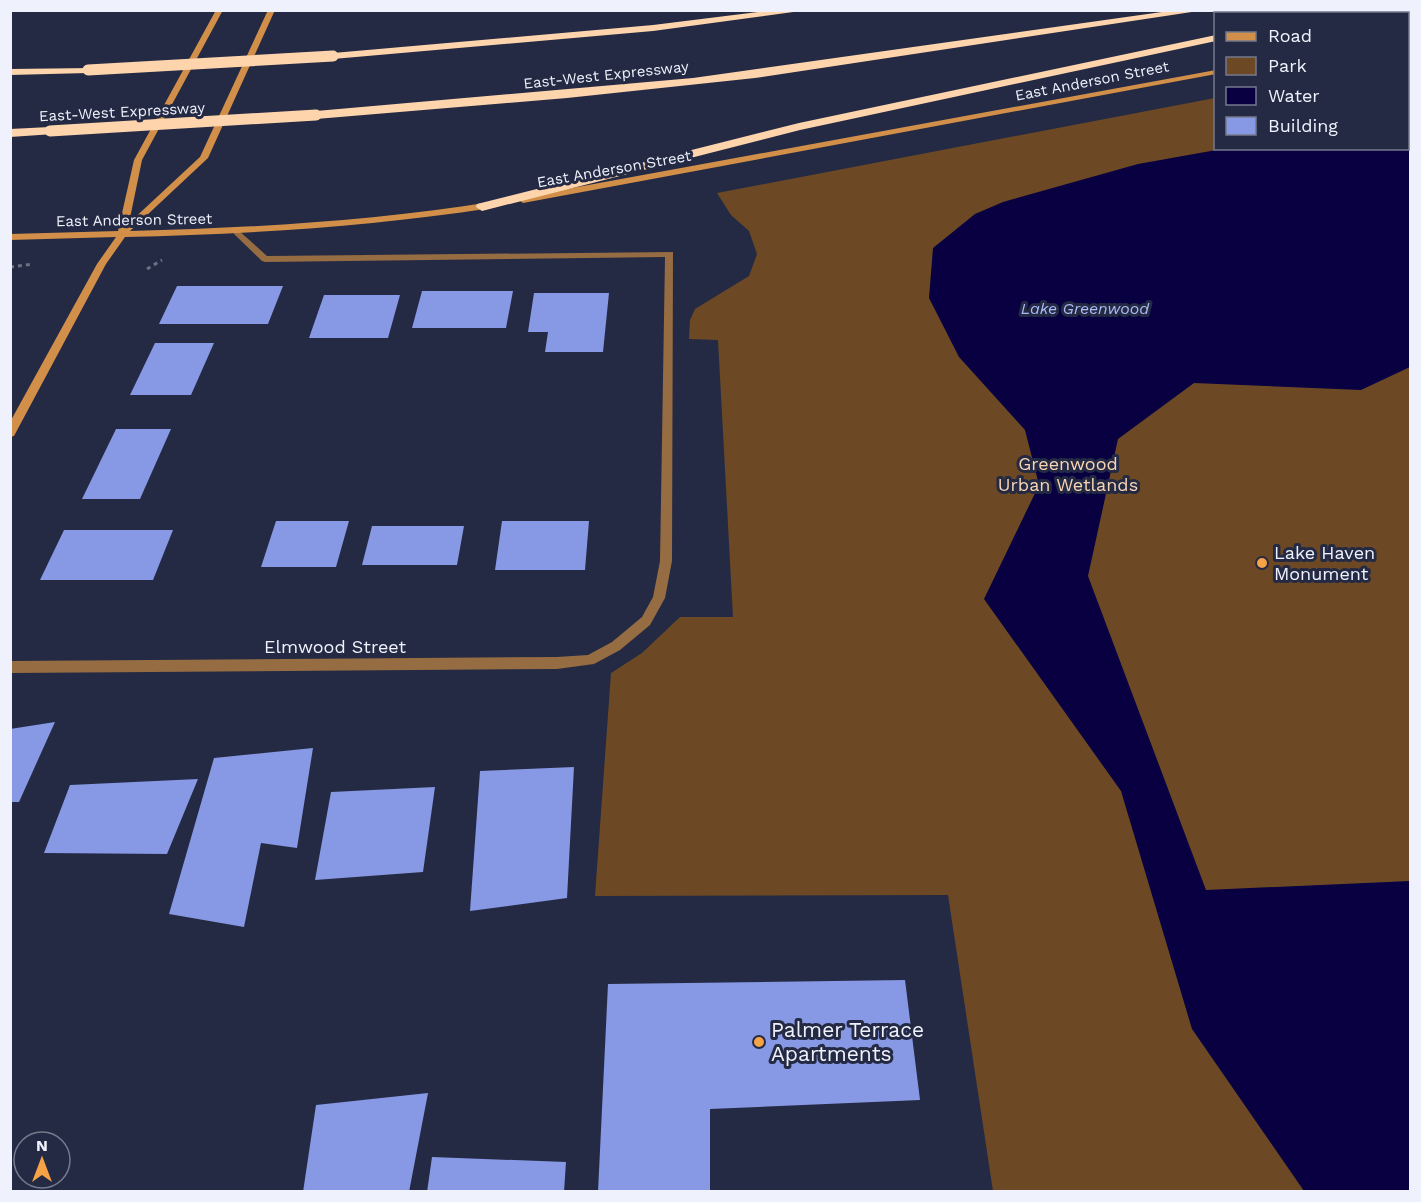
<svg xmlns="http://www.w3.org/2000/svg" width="1421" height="1202" viewBox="0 0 1421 1202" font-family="'Work Sans',sans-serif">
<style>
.green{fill:#6c4924}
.water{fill:#080041}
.building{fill:#8798e5}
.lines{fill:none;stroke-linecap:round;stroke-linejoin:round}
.path{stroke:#6b7084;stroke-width:3;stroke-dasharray:4 4;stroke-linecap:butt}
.street{fill:#966c42;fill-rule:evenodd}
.secondary{fill:#d28f49;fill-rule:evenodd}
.highway{fill:#fed4ad;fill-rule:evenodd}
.highway-bridge{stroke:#fed4ad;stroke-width:11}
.poi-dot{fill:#f6a247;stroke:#242a43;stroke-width:2}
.labels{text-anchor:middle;stroke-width:6;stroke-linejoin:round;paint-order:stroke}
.far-street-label{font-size:15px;fill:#eff2fc;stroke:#242a43}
.far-water-label{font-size:16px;font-style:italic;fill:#acbbf7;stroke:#242a43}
.park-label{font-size:18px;fill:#f8d5b4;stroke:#242a43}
.poi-label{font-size:18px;fill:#eff2fc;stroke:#242a43;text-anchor:start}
.street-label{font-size:18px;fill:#eff2fc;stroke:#242a43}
.near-poi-label{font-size:21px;fill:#eff2fc;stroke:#242a43;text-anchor:start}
</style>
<rect width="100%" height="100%" fill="#242a43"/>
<!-- green -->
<path class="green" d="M 1410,60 L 1410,1191 L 993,1191 L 948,895 L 595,896 L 611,673 L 642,653 L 680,617 L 733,617 L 718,340 L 689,339 L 690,320 L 695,309 L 749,276 L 757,254 L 749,231 L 731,215 L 717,193 L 1215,98 L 1216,148 L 1408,148 L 1408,61 Z"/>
<!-- water -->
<path class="water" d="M 1408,126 L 1410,126 L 1410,367 L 1361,390 L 1194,383 L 1118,439 L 1088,576 L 1206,890 L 1410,881 L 1410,1191 L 1304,1191 L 1192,1029 L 1121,791 L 984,599 L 1039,485 L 1025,430 L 959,357 L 929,298 L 933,248 L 975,214 L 1003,202 L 1138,164 L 1222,149 L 1408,148 Z"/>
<!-- building -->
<path class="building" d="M 177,286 L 283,286 L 268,324 L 159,324 Z
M 422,291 L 513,291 L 506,328 L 412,328 Z
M 534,293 L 609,293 L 603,352 L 545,352 L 548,332 L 528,332 Z
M 324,295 L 400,295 L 388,338 L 309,338 Z
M 155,343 L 214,343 L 191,395 L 130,395 Z
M 116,429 L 171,429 L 140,499 L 82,499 Z
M 276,521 L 349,521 L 336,567 L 261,567 Z
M 502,521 L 589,521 L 585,570 L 495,570 Z
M 372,526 L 464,526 L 457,565 L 362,565 Z
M 64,530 L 173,530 L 153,580 L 40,580 Z
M 55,722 L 19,802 L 10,802 L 10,729 Z
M 313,748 L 297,848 L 261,843 L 244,927 L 169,914 L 214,758 Z
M 574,767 L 567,898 L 470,911 L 480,771 Z
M 198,779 L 167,854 L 44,853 L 70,785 Z
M 435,787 L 423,872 L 315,880 L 331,792 Z
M 905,980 L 920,1100 L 710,1109 L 710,1192 L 598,1192 L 608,984 Z
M 428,1093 L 409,1192 L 303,1192 L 316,1105 Z
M 432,1157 L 566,1162 L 564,1192 L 427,1192 Z"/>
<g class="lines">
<!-- path -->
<path class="path" d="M 10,267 L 33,264
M 147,269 L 162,260"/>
<!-- street -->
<path class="street" d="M 237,229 L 267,256 L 673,252 L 672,561 L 665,598 L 650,625 L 620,650 L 594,664 L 557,669 L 10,673 L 10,661 L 557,657 L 588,655 L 612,642 L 642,617 L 653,597 L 660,561 L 665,257 L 265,262 L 262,261 L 234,234 L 234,230 Z"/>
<!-- secondary -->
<path class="secondary" d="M 216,10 L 223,10 L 142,160 L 129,223 L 200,157 L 268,10 L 275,10 L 208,158 L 130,231 C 252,228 371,221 491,202 L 495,205 L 491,208 C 369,227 248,234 125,237 L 106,264 L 14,436 L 10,437 L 10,422 L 97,264 L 116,237 L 10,240 L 10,234 L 118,231 L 134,160 Z
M 1408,34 L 1410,34 L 1410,38 L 1408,38 Z
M 1216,70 L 1216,74 L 523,203 L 519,200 L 523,197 Z"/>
<!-- highway -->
<path class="highway" d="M 773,10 L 808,10 L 653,31 L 333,59 L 327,56 L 333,53 L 653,25 Z
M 1176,10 L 1205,10 L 755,78 L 567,98 L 316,119 L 310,115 L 316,111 L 693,78 Z
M 1329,10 L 1347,10 L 1341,14 L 1323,14 Z
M 1216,35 L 1216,41 L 800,130 L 482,211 L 476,207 L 477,204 L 799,123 Z
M 92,68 L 94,70 L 88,73 L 10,75 L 10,69 Z
M 50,127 L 56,131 L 54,134 L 10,137 L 10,129 Z"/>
<!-- highway-bridge -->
<path class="highway-bridge" d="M 88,70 L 333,56
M 50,131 L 316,115"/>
</g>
<!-- markers -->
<g class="poi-dot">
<circle cx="1262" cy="563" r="6"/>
<circle cx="759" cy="1042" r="6"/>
</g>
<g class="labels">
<!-- far-street labels -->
<g class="far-street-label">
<text transform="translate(606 75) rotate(-6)" y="5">East-West Expressway</text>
<text transform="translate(1092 81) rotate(-11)" y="5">East Anderson Street</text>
<text transform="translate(122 112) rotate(-3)" y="5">East-West Expressway</text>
<text transform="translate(614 169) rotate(-10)" y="5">East Anderson Street</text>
<text transform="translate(134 220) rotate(-1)" y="5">East Anderson Street</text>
</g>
<!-- far-water labels -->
<g class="far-water-label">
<text x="1085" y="314">Lake Greenwood</text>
</g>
<!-- park labels -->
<g class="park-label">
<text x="1068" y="470">Greenwood<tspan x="1068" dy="21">Urban Wetlands</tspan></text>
</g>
<!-- poi labels -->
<g class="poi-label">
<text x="1274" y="559">Lake Haven<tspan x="1274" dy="21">Monument</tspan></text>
</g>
<!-- street labels -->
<g class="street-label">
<text x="335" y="653">Elmwood Street</text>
</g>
<!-- near-poi labels -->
<g class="near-poi-label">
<text x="771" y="1037">Palmer Terrace<tspan x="771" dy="24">Apartments</tspan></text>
</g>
</g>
<!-- border -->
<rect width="1421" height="1202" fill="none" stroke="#eff2fc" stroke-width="24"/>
<!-- legend -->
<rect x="1214" y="12" width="195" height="138" fill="#242a43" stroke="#757a8d" stroke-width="1.5"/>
<rect x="1226" y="32" width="30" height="9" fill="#d28f49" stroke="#757a8d" stroke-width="1.5"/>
<text x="1268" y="42" font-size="18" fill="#eff2fc">Road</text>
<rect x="1226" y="57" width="30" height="18" fill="#6c4924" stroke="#757a8d" stroke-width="1.5"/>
<text x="1268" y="72" font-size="18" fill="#eff2fc">Park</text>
<rect x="1226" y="87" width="30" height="18" fill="#080041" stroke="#757a8d" stroke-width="1.5"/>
<text x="1268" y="102" font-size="18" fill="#eff2fc">Water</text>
<rect x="1226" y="117" width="30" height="18" fill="#8798e5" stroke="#757a8d" stroke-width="1.5"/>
<text x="1268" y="132" font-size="18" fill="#eff2fc">Building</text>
<!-- north arrow -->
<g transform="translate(42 1160)"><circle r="28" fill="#242a43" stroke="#757a8d" stroke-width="1.5"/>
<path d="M0-4.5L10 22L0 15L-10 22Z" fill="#f6a247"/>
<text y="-9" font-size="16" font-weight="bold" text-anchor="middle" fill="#eff2fc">N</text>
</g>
</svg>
